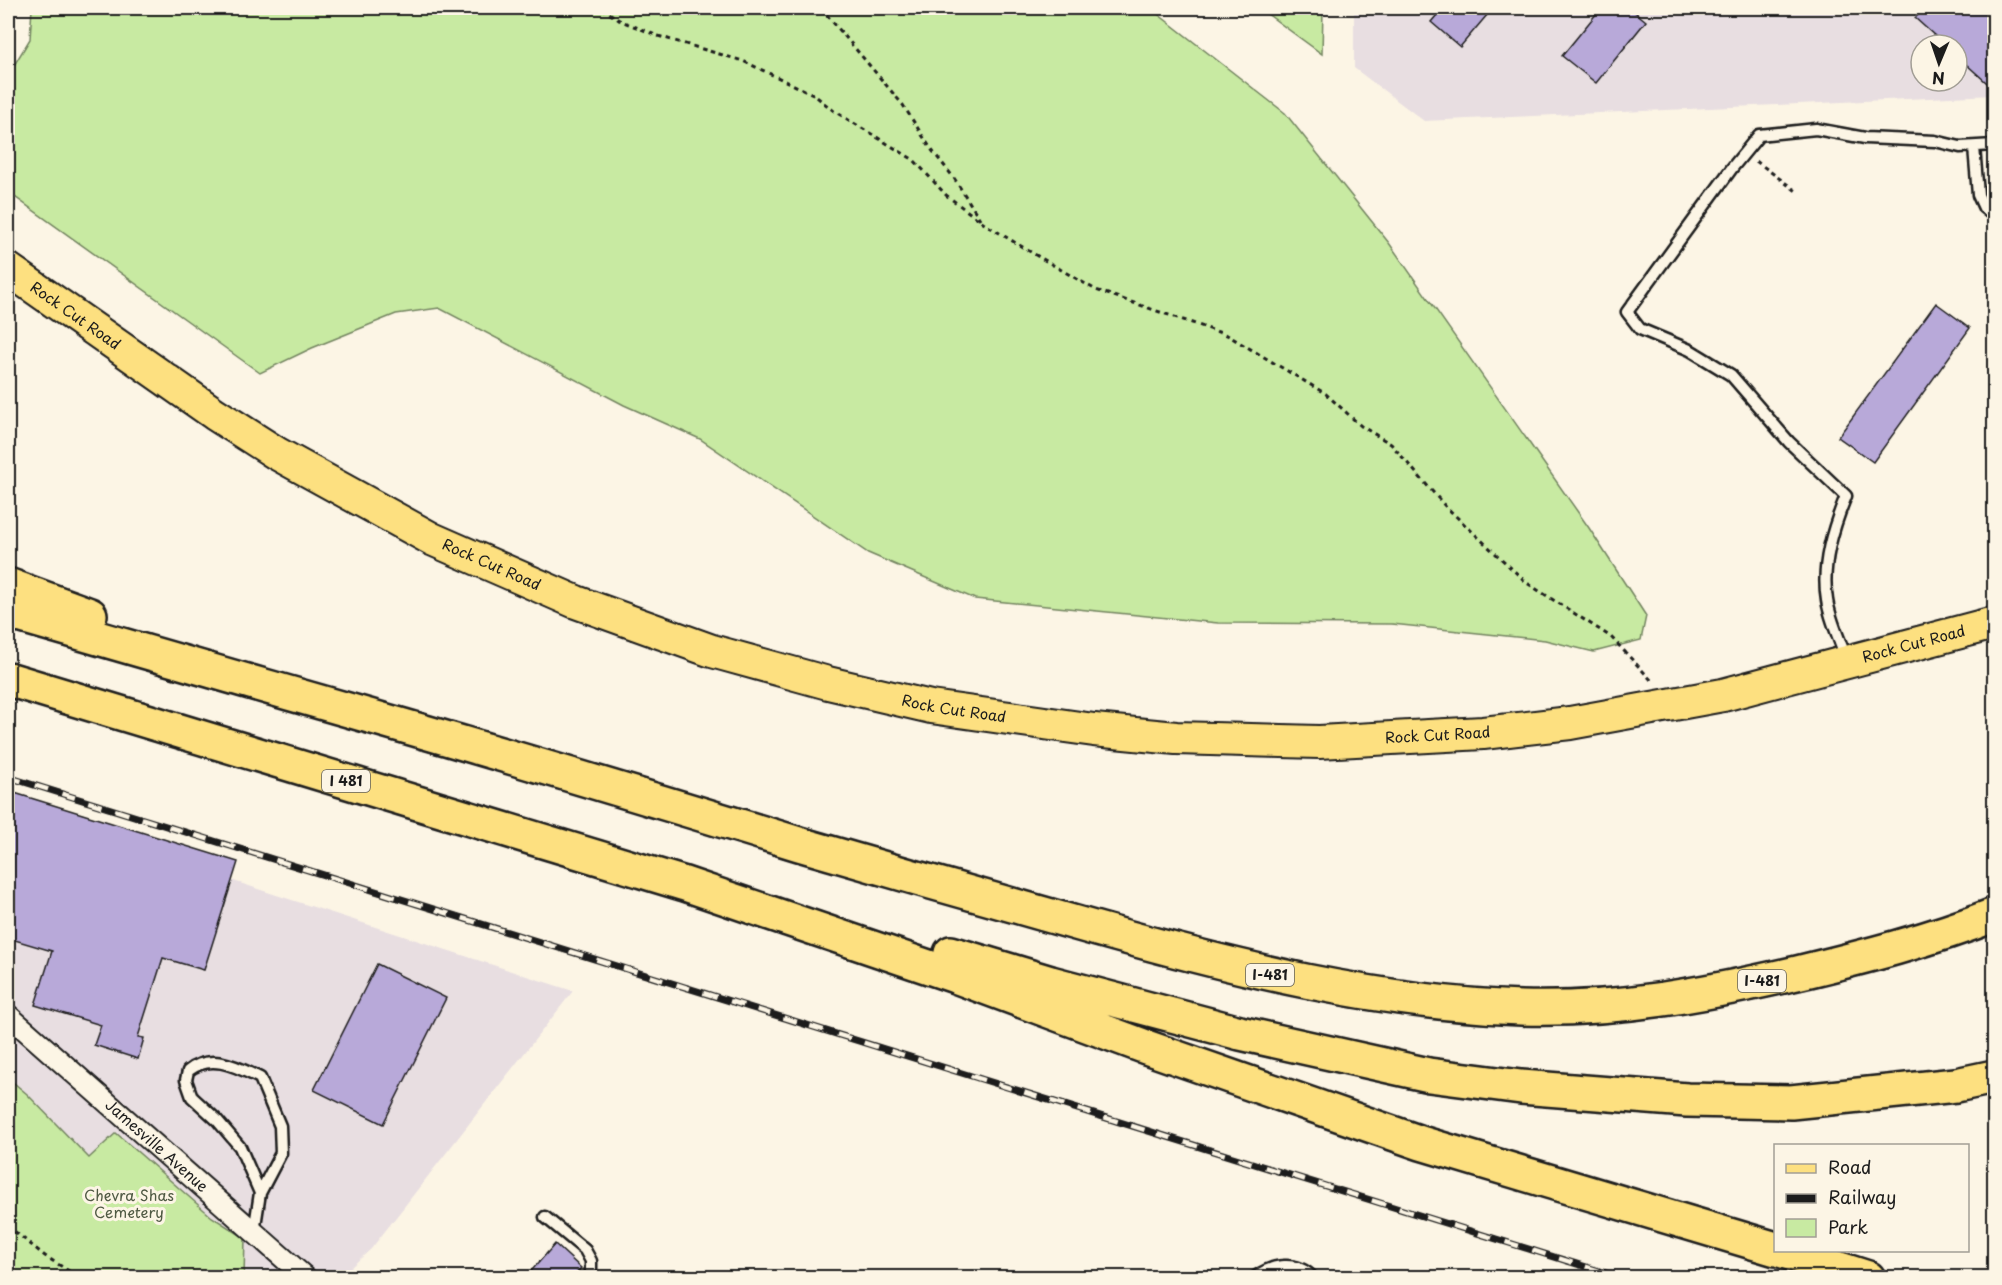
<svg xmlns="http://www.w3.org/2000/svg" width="2002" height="1285" viewBox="0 0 2002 1285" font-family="'Playpen Sans',sans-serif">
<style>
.built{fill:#e8dee1;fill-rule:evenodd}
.green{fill:#c8eaa2;stroke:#72835f;stroke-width:1.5}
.building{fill:#b8a9d9;stroke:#1c1c1c;stroke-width:1.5}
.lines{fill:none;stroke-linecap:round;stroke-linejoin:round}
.lane-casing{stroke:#1c1c1c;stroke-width:15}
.street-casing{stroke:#1c1c1c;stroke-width:24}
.primary-casing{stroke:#1c1c1c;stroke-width:36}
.highway-casing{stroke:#1c1c1c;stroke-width:38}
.path{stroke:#1c1c1c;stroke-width:3;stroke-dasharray:4.5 4.5;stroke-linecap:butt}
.lane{stroke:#fcf5e5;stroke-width:10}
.street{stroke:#fcf5e5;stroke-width:20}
.primary{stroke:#fde080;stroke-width:32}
.highway{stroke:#fde080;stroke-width:33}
.rail-casing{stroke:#1c1c1c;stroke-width:7}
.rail{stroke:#fcf5e5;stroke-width:4.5;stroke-dasharray:14;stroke-linecap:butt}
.labels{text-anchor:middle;stroke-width:6;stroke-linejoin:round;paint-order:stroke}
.shield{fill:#fcf5e5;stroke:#5f5d58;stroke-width:1.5}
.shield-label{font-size:14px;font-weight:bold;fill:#1c1c1c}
.street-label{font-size:15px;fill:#1c1c1c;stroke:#fcf5e5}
.park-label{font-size:15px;fill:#505a44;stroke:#fcf5e5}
</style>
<rect width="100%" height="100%" fill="#fcf5e5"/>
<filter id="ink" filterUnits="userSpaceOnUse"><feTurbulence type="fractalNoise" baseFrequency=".0167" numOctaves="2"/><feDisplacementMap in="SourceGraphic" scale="12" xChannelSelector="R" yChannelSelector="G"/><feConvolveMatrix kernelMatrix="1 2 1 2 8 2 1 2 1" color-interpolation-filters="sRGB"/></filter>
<g filter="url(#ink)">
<!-- built -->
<path class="built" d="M 1354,8 L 1994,8 L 1994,95 L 1424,121 L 1354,68 ZM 1921,45 L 1957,45 L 1957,81 L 1921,81 Z
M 8,808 L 573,991 L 371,1249 L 340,1277 L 8,1278 Z"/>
<!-- green -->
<path class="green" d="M 32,8 L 1150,8 L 1285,113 L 1389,243 L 1589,528 L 1646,616 L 1641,640 L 1594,652 L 1545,640 L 1392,624 L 1218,623 L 975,599 L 868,553 L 700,439 L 624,405 L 439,308 L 396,314 L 312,348 L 260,373 L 8,192 L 8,75 L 30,39 Z
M 1259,8 L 1323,8 L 1322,54 Z
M 8,1078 L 27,1094 L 89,1158 L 116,1133 L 212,1217 L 245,1238 L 244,1277 L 8,1277 Z"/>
<!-- building -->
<path class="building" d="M 1443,8 L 1493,8 L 1460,47 L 1431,22 Z
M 1601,8 L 1630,8 L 1646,21 L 1596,83 L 1562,56 Z
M 1925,8 L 1995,8 L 1995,90 L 1957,56 L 1957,45 L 1945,45 L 1915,18 Z
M 1936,303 L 1970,328 L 1873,462 L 1838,437 Z
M 8,791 L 238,862 L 204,970 L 163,958 L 138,1037 L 144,1038 L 138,1059 L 94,1045 L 101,1025 L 35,1005 L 52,951 L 8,938 Z
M 377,964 L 446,998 L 383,1124 L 314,1090 Z
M 555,1244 L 581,1268 L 572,1278 L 525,1278 Z"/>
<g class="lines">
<!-- lane casing -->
<g class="lane-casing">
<path id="lane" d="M 1974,147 L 1978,195 L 1984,208 L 1994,216
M 1846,658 C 1840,640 1830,620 1827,600 C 1821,565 1833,528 1846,496 L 1789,442 L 1731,375 L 1690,350 L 1640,329 L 1627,312 L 1732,168 L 1759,135 L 1816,129 L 1865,138 L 1935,141 L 1960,147 L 1994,145
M 545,1217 L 585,1250 L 591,1261 L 591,1278
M 254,1232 L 260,1193 L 240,1147 L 217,1120 L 192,1097 L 186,1080 L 188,1071 C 211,1052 237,1067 260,1078 L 280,1126 L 281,1153 L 260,1193
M 1254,1278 C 1272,1264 1297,1260 1313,1278"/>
</g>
<!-- street casing -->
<g class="street-casing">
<g id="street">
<path id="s1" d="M 8,1015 L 306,1278"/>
</g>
</g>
<!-- primary casing -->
<g class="primary-casing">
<g id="primary">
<path id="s2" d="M 8,269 L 215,414 L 276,453 L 432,539 L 576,602 L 712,651 L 828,683 L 931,707 L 1094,730 L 1176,738 L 1319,742 L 1483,733 L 1570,723 L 1723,695 L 1994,623"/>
</g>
</g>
<!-- highway casing -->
<g class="highway-casing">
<path id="highway" d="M 8,585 L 90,615
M 8,612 C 139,651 272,688 404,726 C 536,764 668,804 799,844 C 898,873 998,901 1097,929 C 1236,968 1376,1003 1521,1008 C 1615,1011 1706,994 1797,973 C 1864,957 1930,940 1994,915
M 8,679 L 685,884 L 955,976 L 1146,1047 L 1421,1143 L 1776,1249
M 951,953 L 1051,983 L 1240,1033 L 1429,1075 L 1521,1087 L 1687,1100 L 1791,1102 L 1956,1085 L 1994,1077
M 1780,1250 L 1868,1278"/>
</g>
<!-- path -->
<path class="path" d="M 602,8 L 619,20 L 658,36 L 743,61 L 813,94 L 834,111 L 914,160 L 946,195 L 983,223 L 1034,254 L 1096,290 L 1227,335 L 1326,394 L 1361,426 L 1391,444 L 1445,506 L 1527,583 L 1611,637 L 1654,683
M 821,8 L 903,105 L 931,149 L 954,178 L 980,219
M 1756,161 L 1799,193
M 8,1226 L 45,1256 L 80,1278"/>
<!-- lane -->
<use href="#lane" class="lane"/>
<!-- street -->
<use href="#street" class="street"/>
<!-- primary -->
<use href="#primary" class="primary"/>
<!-- highway -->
<use href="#highway" class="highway"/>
<!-- rail casing -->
<g class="rail-casing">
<path id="rail" d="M 8,777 L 1622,1278"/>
</g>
<!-- rail -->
<use href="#rail" class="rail"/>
</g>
</g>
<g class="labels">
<!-- shield labels -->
<g class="shield">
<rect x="322" y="770" width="48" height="22" rx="4.5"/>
<rect x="1246" y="964" width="48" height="22" rx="4.5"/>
<rect x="1738" y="970" width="48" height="22" rx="4.5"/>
</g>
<g class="shield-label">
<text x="346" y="786">I 481</text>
<text x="1270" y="980">I-481</text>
<text x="1762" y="986">I-481</text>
</g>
<!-- street labels -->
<g class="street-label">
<text dy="5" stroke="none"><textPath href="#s2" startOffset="82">Rock Cut Road</textPath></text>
<text dy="5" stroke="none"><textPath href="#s2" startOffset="568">Rock Cut Road</textPath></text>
<text dy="5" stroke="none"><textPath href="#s2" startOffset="2026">Rock Cut Road</textPath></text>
<text dy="5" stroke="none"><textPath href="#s2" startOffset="1054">Rock Cut Road</textPath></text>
<text dy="5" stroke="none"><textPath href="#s2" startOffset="1540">Rock Cut Road</textPath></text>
<text dy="5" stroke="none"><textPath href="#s1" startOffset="198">Jamesville Avenue</textPath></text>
</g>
<!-- park labels -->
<g class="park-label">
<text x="129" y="1201">Chevra Shas<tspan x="129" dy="17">Cemetery</tspan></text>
</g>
</g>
<!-- margin -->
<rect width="2002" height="1285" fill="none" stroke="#fcf5e5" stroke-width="30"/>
<rect x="15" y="15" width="1972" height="1255" fill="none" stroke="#1c1c1c" stroke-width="2" filter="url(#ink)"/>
<!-- legend -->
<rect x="1774" y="1144" width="195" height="108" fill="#fcf5e5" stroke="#a29e95" stroke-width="1.5"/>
<rect x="1786" y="1164" width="30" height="9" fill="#fde080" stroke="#a29e95" stroke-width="1.5"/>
<text x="1828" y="1174" font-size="18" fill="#1c1c1c">Road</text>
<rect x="1786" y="1194" width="30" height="9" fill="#1c1c1c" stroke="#a29e95" stroke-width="1.5"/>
<text x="1828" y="1204" font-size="18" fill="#1c1c1c">Railway</text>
<rect x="1786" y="1219" width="30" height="18" fill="#c8eaa2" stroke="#a29e95" stroke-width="1.5"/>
<text x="1828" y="1234" font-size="18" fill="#1c1c1c">Park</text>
<!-- north arrow -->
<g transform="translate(1939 63) rotate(182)"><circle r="28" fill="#fcf5e5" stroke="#a29e95" stroke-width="1.5"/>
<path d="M0-4.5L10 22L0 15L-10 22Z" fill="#1c1c1c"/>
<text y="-9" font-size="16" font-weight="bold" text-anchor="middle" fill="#1c1c1c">N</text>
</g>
</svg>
